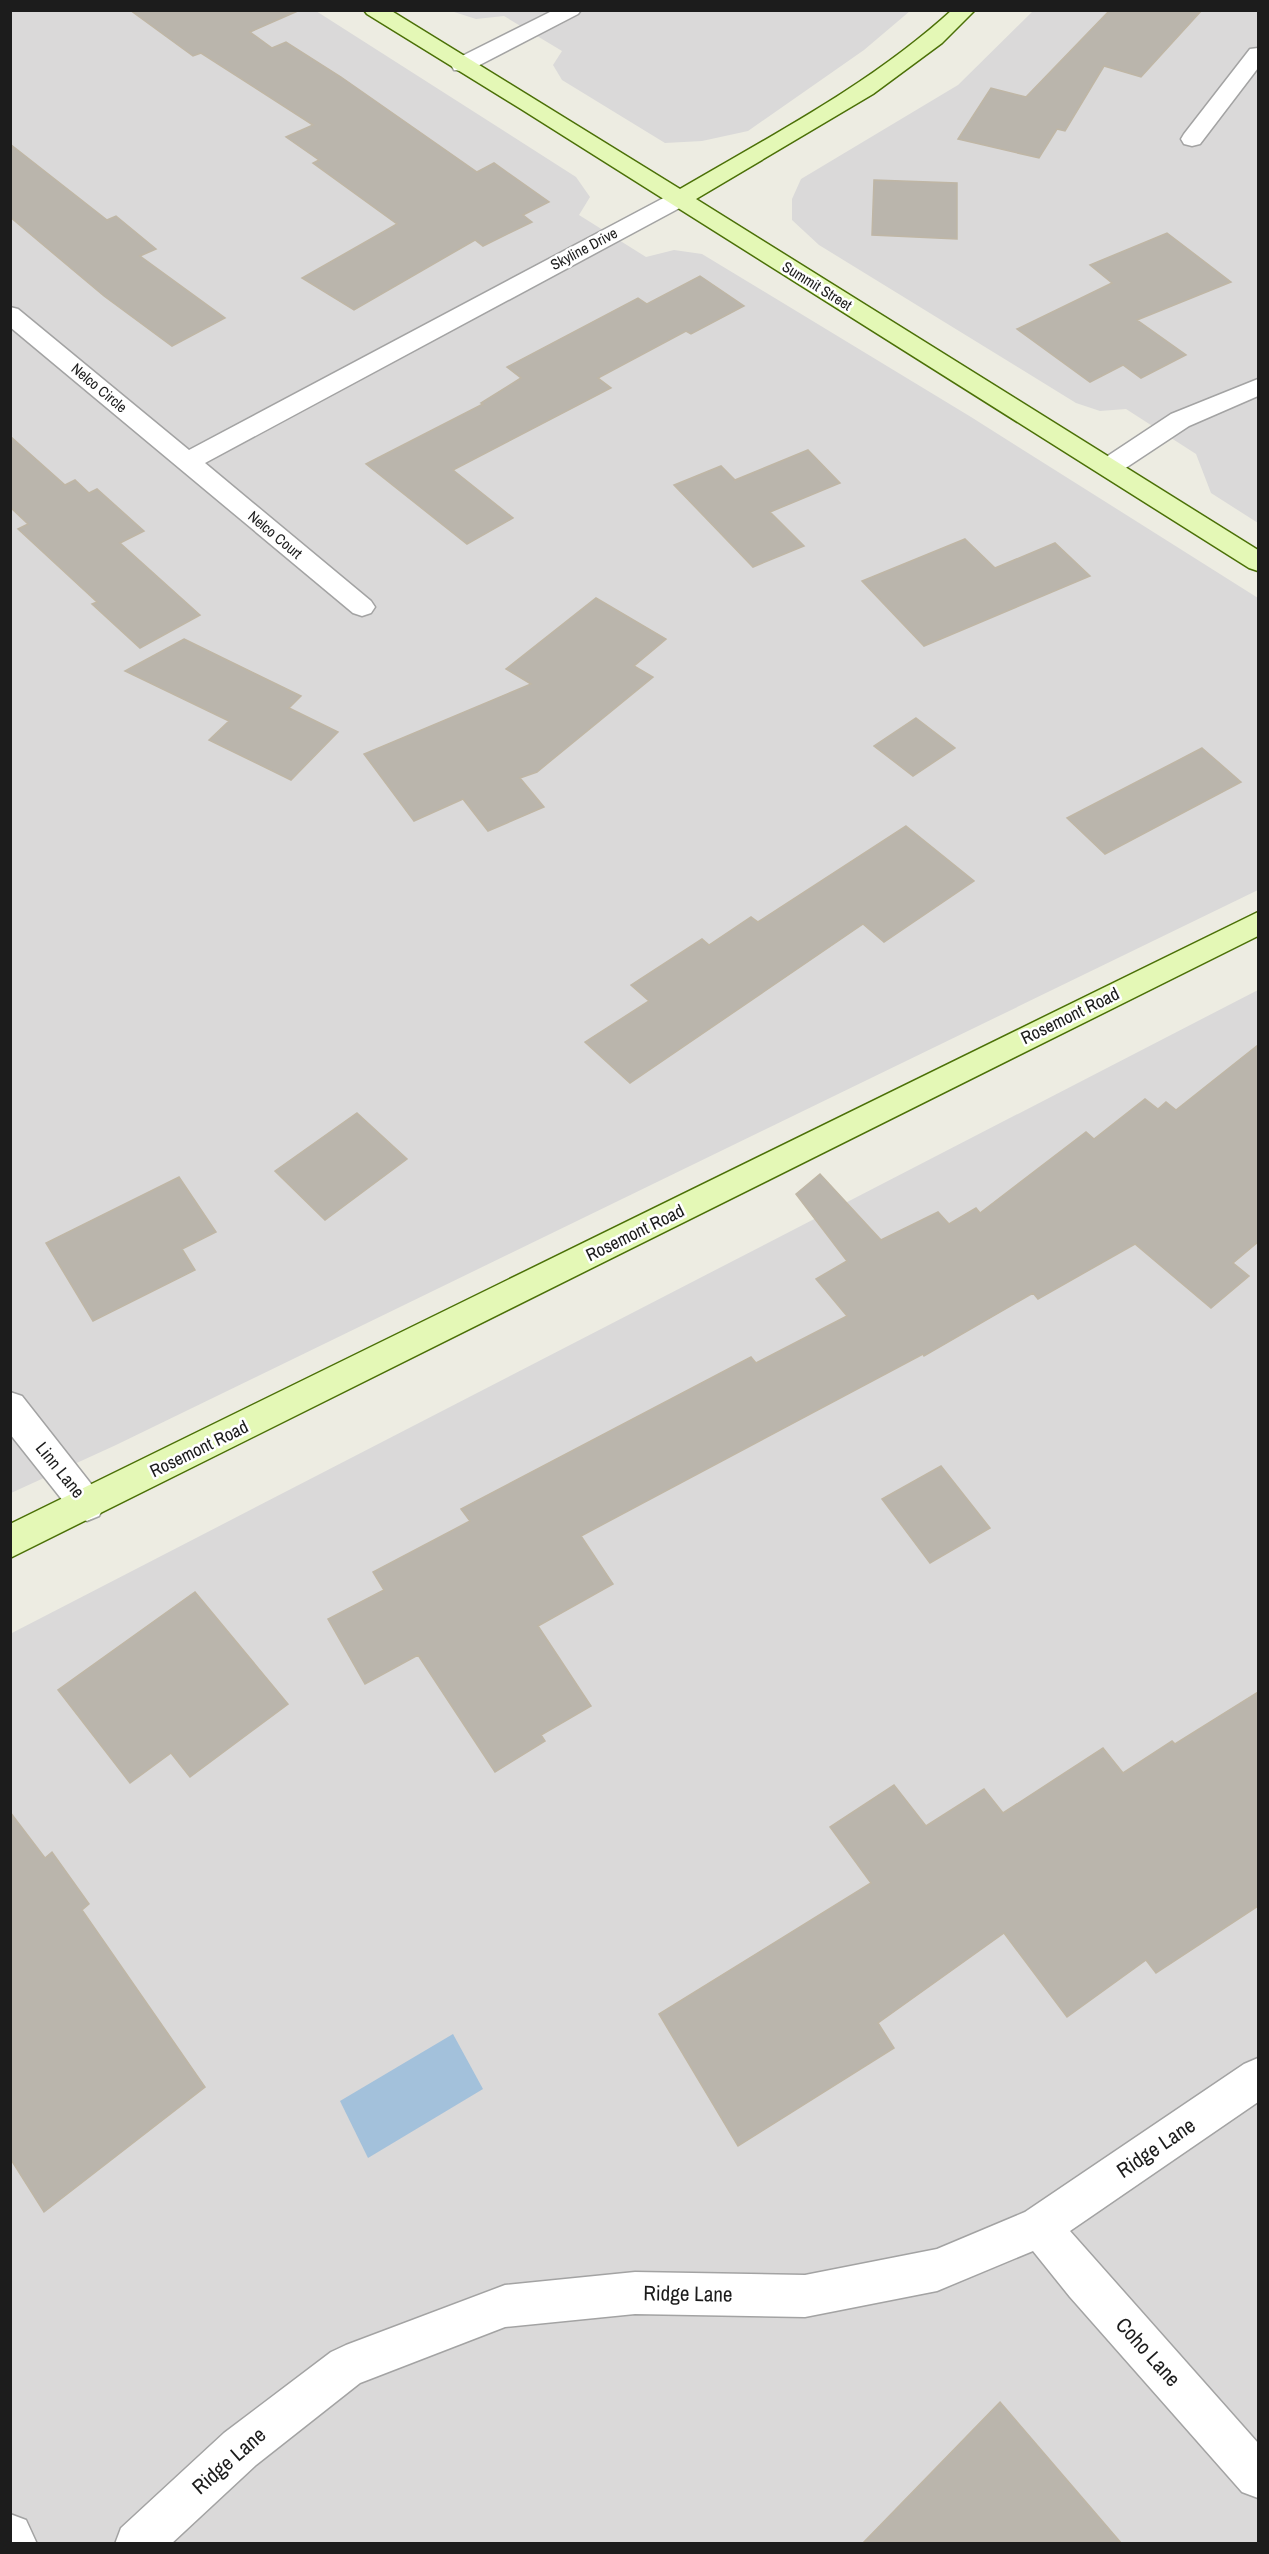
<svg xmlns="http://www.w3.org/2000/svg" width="1269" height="2554" viewBox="0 0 1269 2554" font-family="'Archivo Narrow',sans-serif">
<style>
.residential{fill:#dad9d9}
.water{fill:#a3c1db}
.building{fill:#bab5ac;stroke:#bfb6a5;stroke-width:1.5}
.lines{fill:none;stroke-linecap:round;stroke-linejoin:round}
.street-casing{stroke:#a3a3a3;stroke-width:3}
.secondary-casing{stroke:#4b7007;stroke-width:3}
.street{fill:#fff;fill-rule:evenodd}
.secondary{fill:#e4f8b6;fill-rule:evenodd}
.labels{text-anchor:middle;stroke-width:5;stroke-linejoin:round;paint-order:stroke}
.far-street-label{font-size:15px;fill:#1c1c1c;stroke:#fff}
.street-label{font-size:18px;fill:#1c1c1c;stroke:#fff}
.near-street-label{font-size:21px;fill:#1c1c1c;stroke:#fff}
</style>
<rect width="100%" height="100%" fill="#edece2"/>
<!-- residential -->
<path class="residential" d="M 10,11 L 316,11 L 576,177 L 590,197 L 579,215 L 646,257 L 674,250 L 702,254 L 971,417 L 1258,598 L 1258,890 L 116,1445 L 11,1493 Z
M 451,11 L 910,11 L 864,50 L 748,131 L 702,141 L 665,143 L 562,80 L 553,65 L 562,51 L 504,16 L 476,19 Z
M 1033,11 L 1258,11 L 1258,523 L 1211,493 L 1196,454 L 1126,409 L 1100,411 L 1076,403 L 819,245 L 792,220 L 792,199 L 801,179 L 958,85 Z
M 1258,990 L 1258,2543 L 11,2543 L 10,1634 Z"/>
<!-- water -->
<path class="water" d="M 453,2034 L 483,2089 L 368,2158 L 340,2101 Z"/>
<!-- building -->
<path class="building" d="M 130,10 L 300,10 L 250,32 L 272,48 L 286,42 L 341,77 L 477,172 L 494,163 L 549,202 L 523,215 L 532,222 L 483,246 L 475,240 L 354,310 L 302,278 L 397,224 L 313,163 L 319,160 L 286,137 L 313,125 L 201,53 L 193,56 Z
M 1110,10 L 1202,10 L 1141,77 L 1104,66 L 1065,131 L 1057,129 L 1039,158 L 958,139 L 991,88 L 1026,97 Z
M 10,144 L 107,220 L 116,216 L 156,249 L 140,256 L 225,318 L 172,346 L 104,296 L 10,217 Z
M 874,180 L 957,183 L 957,239 L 872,235 Z
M 1167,233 L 1231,282 L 1137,320 L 1186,355 L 1141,378 L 1123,365 L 1090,382 L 1017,329 L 1112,283 L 1090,265 Z
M 700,276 L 744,306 L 691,334 L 686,331 L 598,378 L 611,388 L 453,470 L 513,518 L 467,544 L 366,464 L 483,404 L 481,403 L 521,378 L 507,367 L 638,298 L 647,304 Z
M 10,436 L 65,485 L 75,480 L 89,493 L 97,489 L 144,531 L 120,543 L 200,615 L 140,648 L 92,604 L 97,602 L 18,529 L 28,524 L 10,507 Z
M 808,450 L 840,483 L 770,512 L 804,546 L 753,567 L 674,485 L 721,466 L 735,480 Z
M 965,539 L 995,568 L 1055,543 L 1090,576 L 924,646 L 862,581 Z
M 596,598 L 666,639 L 634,666 L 653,677 L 537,772 L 520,778 L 544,807 L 488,831 L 463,799 L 414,821 L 364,754 L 531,684 L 506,669 Z
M 184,639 L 301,696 L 289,708 L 338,732 L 291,780 L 209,740 L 229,721 L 125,671 Z
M 916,718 L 955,748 L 913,776 L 874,746 Z
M 1202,748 L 1241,782 L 1105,854 L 1067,818 Z
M 906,826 L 974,881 L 884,942 L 863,924 L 630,1083 L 585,1042 L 649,1001 L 631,985 L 702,939 L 709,945 L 751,917 L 758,922 Z
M 1258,1045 L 1258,1242 L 1233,1263 L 1249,1276 L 1211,1308 L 1135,1244 L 1038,1299 L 1033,1293 L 924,1356 L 923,1354 L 581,1536 L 613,1584 L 538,1626 L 591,1706 L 541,1735 L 545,1741 L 495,1772 L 418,1655 L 365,1684 L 328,1619 L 384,1590 L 373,1572 L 470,1521 L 461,1509 L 751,1357 L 756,1363 L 847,1316 L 816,1279 L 847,1261 L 796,1194 L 820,1174 L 881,1240 L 938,1212 L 949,1224 L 976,1208 L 980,1213 L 1086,1132 L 1094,1139 L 1145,1099 L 1158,1109 L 1166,1102 L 1176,1110 Z
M 357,1113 L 407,1159 L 325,1220 L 275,1171 Z
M 179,1177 L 216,1232 L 182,1249 L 195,1270 L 93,1321 L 46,1243 Z
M 941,1466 L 990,1528 L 930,1563 L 882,1499 Z
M 195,1592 L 288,1704 L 190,1777 L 171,1753 L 130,1783 L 58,1690 Z
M 1258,1692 L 1258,1906 L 1156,1973 L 1146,1960 L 1067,2017 L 1004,1933 L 878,2023 L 894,2048 L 738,2146 L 659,2014 L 871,1883 L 830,1827 L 894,1785 L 926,1826 L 984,1789 L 1003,1813 L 1103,1748 L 1123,1773 L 1172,1741 L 1175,1744 Z
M 10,1812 L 45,1858 L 52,1852 L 89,1904 L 82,1910 L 205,2087 L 44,2212 L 10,2158 Z
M 1000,2402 L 1122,2544 L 862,2544 Z"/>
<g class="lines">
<!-- street casing -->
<g class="street-casing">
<path id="street" d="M 554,10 L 581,10 L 578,14 L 470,70 L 462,71 L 454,70 L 451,65 L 454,60 Z
M 1258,48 L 1258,68 L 1200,144 L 1192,146 L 1184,144 L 1181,139 L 1184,134 L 1250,49 Z
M 679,192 L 687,194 L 690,199 L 687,204 L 205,463 L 371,601 L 375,607 L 371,613 L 362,616 L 353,613 L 10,327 L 10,307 L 18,309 L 189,450 L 671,194 Z
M 1258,379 L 1258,396 L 1189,426 L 1118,473 L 1109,475 L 1100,473 L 1096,467 L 1100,461 L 1171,414 Z
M 10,1392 L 22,1396 L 99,1494 L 105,1505 L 99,1516 L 87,1521 L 75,1516 L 10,1434 Z
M 1258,2058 L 1258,2102 L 1070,2231 L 1258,2443 L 1258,2498 L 1242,2492 L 1070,2297 L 1033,2251 L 937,2291 L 805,2317 L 635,2314 L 505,2327 L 360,2383 L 256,2465 L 171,2544 L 115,2544 L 121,2528 L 224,2433 L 331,2352 L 346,2345 L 505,2285 L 635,2272 L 805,2275 L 937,2249 L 1025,2212 L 1244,2064 Z
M 10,2514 L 26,2520 L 37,2544 L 10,2544 Z"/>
</g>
<!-- secondary casing -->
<g class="secondary-casing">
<path id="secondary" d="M 364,10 L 390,10 L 680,189 C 774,134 871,84 952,10 L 975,10 L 942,43 L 873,94 L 696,199 L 1258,550 L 1258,571 L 1249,568 L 521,109 L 367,14 Z
M 1258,912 L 1258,936 L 10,1558 L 10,1524 Z"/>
</g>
<!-- street -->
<use href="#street" class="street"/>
<!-- secondary -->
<use href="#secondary" class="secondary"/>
</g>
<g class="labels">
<!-- far-street labels -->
<g class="far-street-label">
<text transform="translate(584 249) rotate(-28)" y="5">Skyline Drive</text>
<text transform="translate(817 286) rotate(32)" y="5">Summit Street</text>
<text transform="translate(99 388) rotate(40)" y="5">Nelco Circle</text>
<text transform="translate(275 535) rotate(40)" y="5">Nelco Court</text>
</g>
<!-- street labels -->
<g class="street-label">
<text transform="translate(1070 1016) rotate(-26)" y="6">Rosemont Road</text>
<text transform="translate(635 1233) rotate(-26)" y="6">Rosemont Road</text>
<text transform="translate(199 1449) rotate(-26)" y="6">Rosemont Road</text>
<text transform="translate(60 1470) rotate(51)" y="6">Linn Lane</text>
</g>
<!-- near-street labels -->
<g class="near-street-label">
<text transform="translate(1156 2148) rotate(-34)" y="7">Ridge Lane</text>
<text transform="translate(688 2294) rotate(1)" y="7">Ridge Lane</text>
<text transform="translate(1148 2352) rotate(48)" y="7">Coho Lane</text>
<text transform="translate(229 2461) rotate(-41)" y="7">Ridge Lane</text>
</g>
</g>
<!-- border -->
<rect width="1269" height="2554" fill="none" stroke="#1c1c1c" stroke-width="24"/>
</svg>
